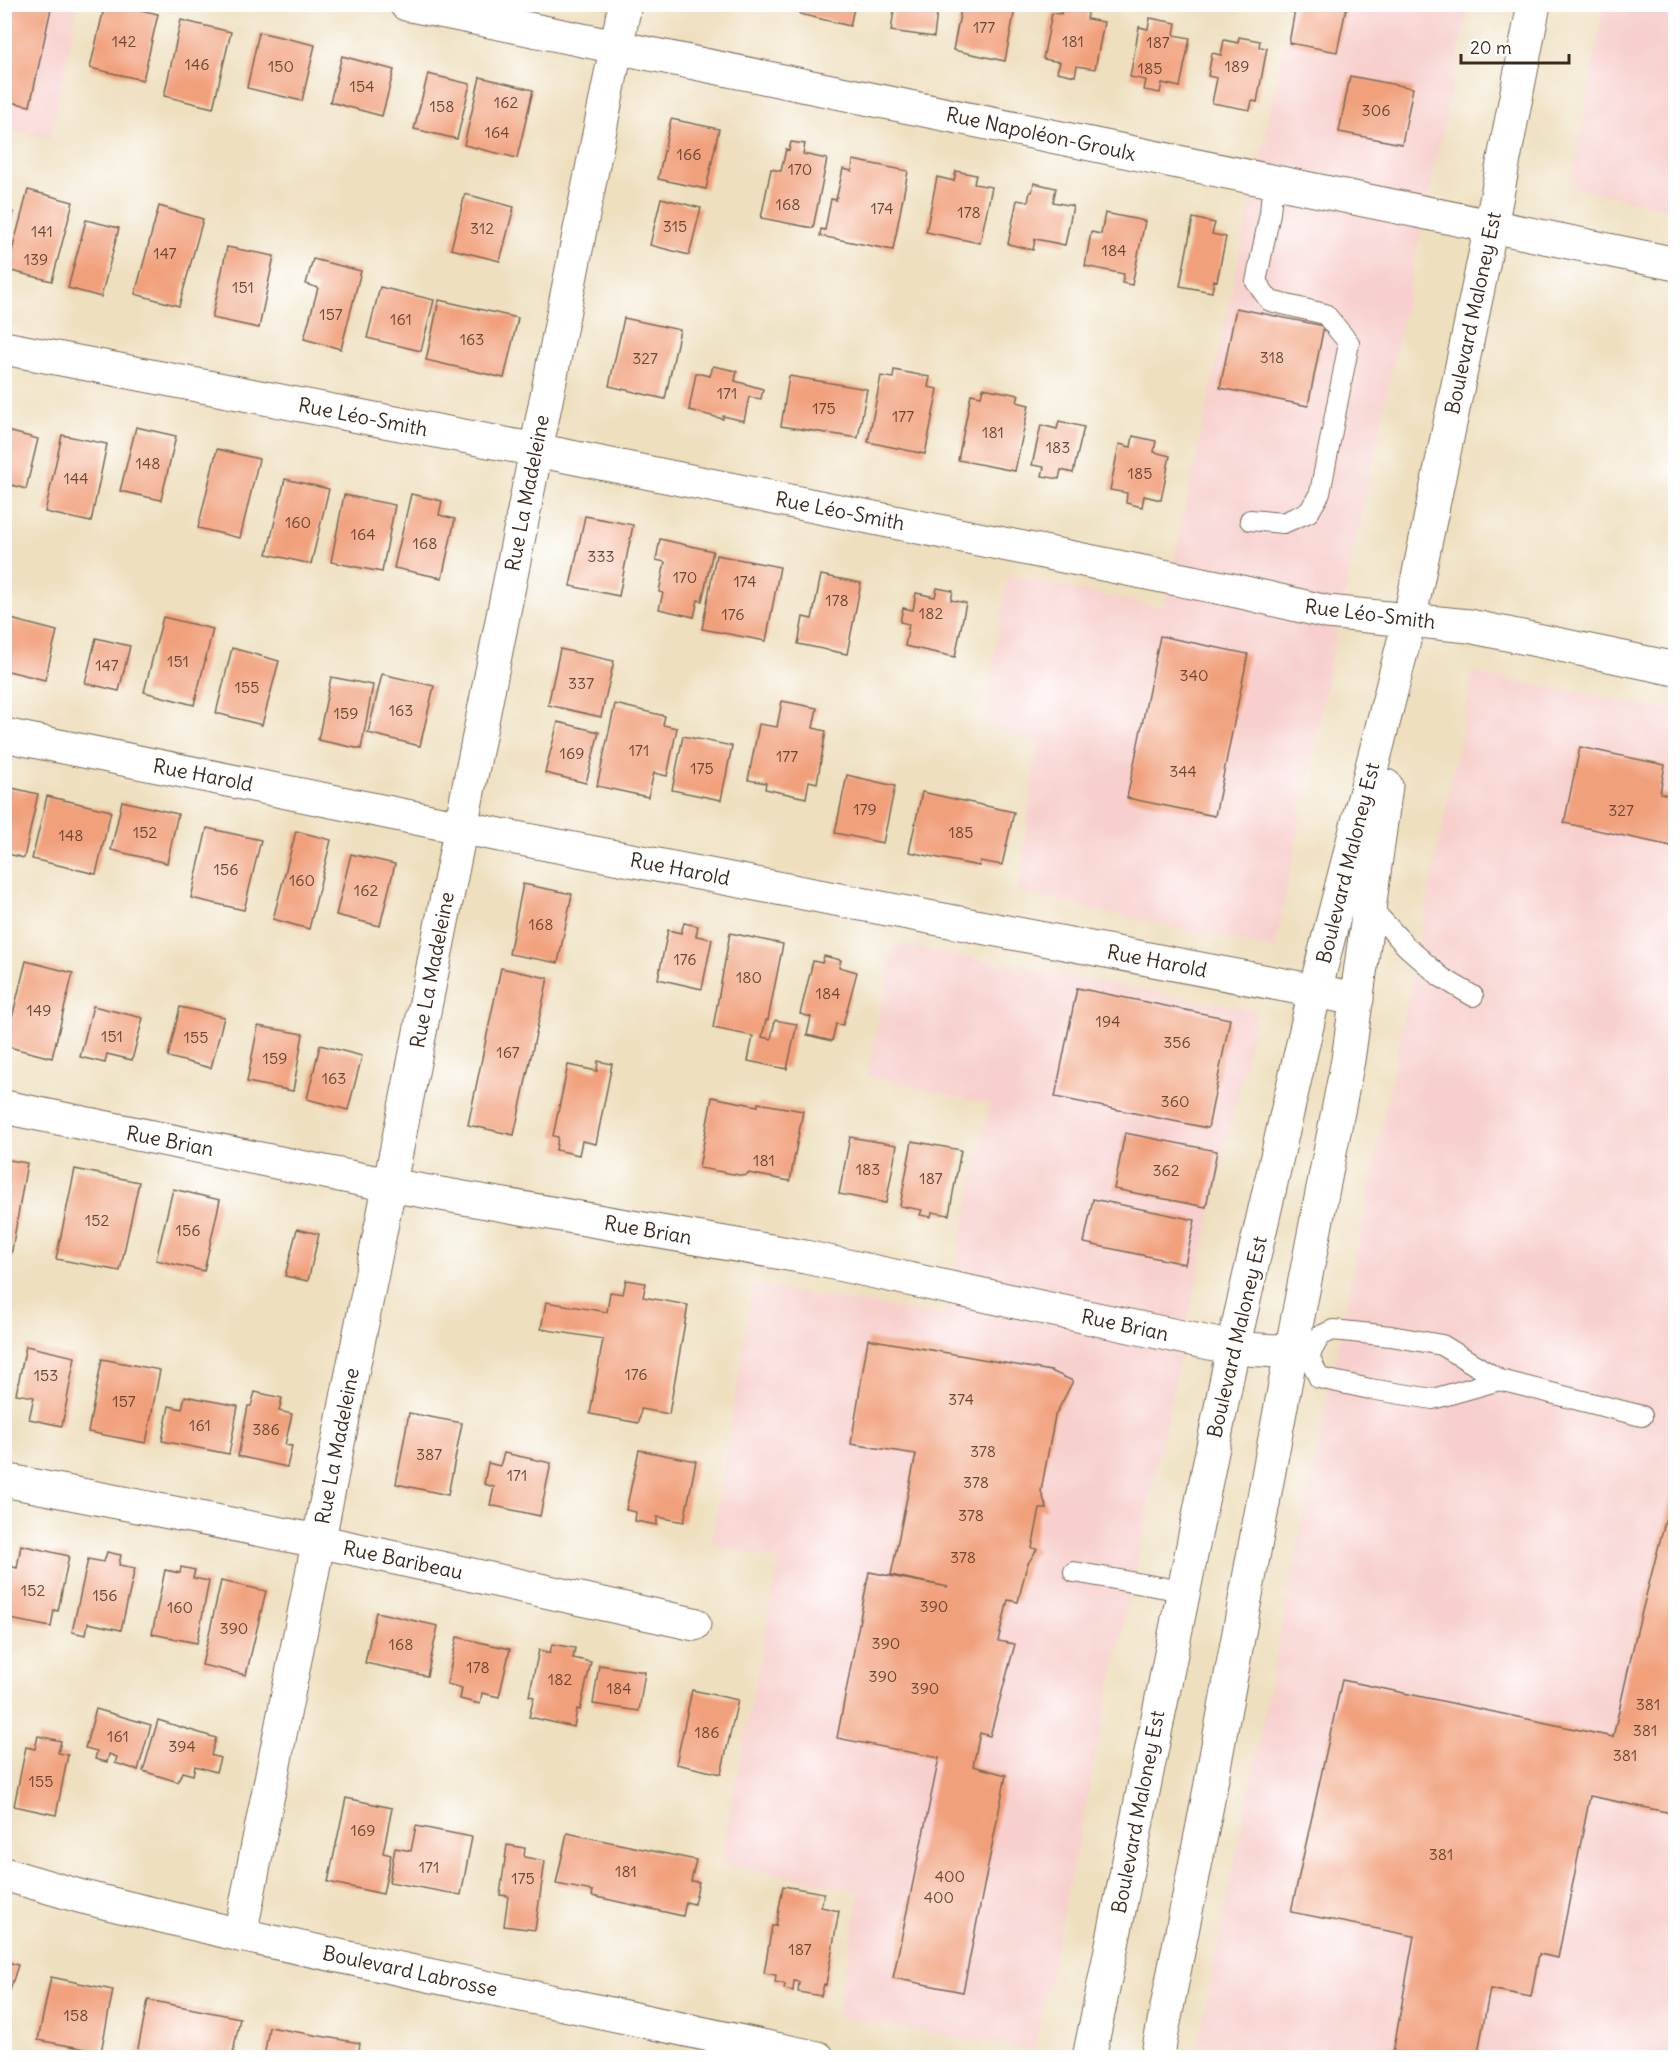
<svg xmlns="http://www.w3.org/2000/svg" width="1680" height="2062" viewBox="0 0 1680 2062" font-family="Delius,sans-serif">
<style>
.built{fill:#f7d0cd}
.building{fill:#f1a07b}
.lines{fill:none;stroke-linecap:round;stroke-linejoin:round}
.service-casing{stroke:#7a6956;stroke-width:22}
.minor-casing{stroke:#7a6956;stroke-width:35}
.tertiary-casing{stroke:#7a6956;stroke-width:35}
.primary-casing{stroke:#7a6956;stroke-width:35}
.service{stroke:#fff;stroke-width:20}
.minor{stroke:#fff;stroke-width:33}
.tertiary{stroke:#fff;stroke-width:33}
.primary{stroke:#fff;stroke-width:33}
.labels{text-anchor:middle;stroke-width:5;stroke-linejoin:round;paint-order:stroke}
.number-label{font-size:16px;fill:#684835}
.street-label{font-size:20px;fill:#3b2a1e;stroke:#fff}
</style>
<rect width="100%" height="100%" fill="#fff"/>
<filter id="ink" filterUnits="userSpaceOnUse"><feTurbulence type="fractalNoise" baseFrequency=".0167" numOctaves="2"/><feDisplacementMap in="SourceGraphic" scale="12" xChannelSelector="R" yChannelSelector="G"/><feConvolveMatrix kernelMatrix="1 2 1 2 8 2 1 2 1" color-interpolation-filters="sRGB"/></filter>
<filter id="wash" filterUnits="userSpaceOnUse"><feTurbulence type="fractalNoise" baseFrequency=".008" numOctaves="4" result="noise"/><feDisplacementMap in="SourceGraphic" scale="24" xChannelSelector="R" yChannelSelector="G"/><feGaussianBlur stdDeviation="1.35" result="paint"/><feColorMatrix in="noise" values="0 0 0 0 0 0 0 0 0 0 0 0 0 0 0 0 0 1.4 0 .05"/><feComposite in="paint" operator="in"/></filter>
<g filter="url(#wash)">
<rect width="100%" height="100%" fill="#eedfbe"/>
<!-- built -->
<path class="built" d="M 5,5 L 78,5 L 50,138 L 5,129 Z
M 1293,5 L 1469,5 L 1334,644 L 1275,950 L 1018,892 L 1038,742 L 982,725 L 1008,575 L 1164,608 Z
M 1604,5 L 1675,5 L 1675,211 L 1571,186 Z
M 1473,673 L 1675,711 L 1675,2057 L 1195,2058 Z
M 894,944 L 1256,1011 L 1177,1370 L 1034,2051 L 837,2017 L 860,1891 L 720,1863 L 779,1560 L 711,1545 L 753,1286 L 945,1316 L 990,1104 L 867,1076 Z"/>
<g id="blocks">
<!-- building -->
<path class="building" d="M 4,4 L 52,4 L 30,106 L 4,101 Z
M 105,4 L 114,4 L 158,14 L 143,80 L 90,68 Z
M 802,4 L 855,4 L 850,26 L 800,14 Z
M 895,4 L 938,4 L 934,37 L 891,31 Z
M 962,4 L 1016,4 L 1005,61 L 953,50 Z
M 1063,4 L 1089,7 L 1087,19 L 1104,22 L 1095,69 L 1077,66 L 1075,76 L 1057,72 L 1060,62 L 1043,59 L 1052,13 L 1061,14 Z
M 1296,4 L 1347,4 L 1337,52 L 1289,43 Z
M 1150,18 L 1176,23 L 1174,35 L 1190,38 L 1180,87 L 1162,83 L 1160,93 L 1144,90 L 1146,80 L 1130,77 L 1139,27 L 1148,29 Z
M 181,20 L 231,32 L 213,108 L 164,96 Z
M 259,32 L 315,45 L 302,101 L 247,88 Z
M 1239,37 L 1260,41 L 1259,47 L 1267,48 L 1257,102 L 1252,101 L 1250,110 L 1212,103 L 1217,78 L 1208,76 L 1212,53 L 1221,55 L 1224,40 L 1238,43 Z
M 342,56 L 394,70 L 382,116 L 330,102 Z
M 428,74 L 470,84 L 457,139 L 414,129 Z
M 1350,76 L 1413,88 L 1402,144 L 1339,132 Z
M 480,77 L 533,90 L 517,158 L 464,145 Z
M 671,119 L 719,129 L 706,189 L 658,179 Z
M 791,142 L 805,144 L 803,154 L 827,159 L 813,228 L 761,218 L 771,169 L 781,171 L 786,149 L 789,150 Z
M 853,160 L 908,171 L 893,250 L 820,236 L 821,229 L 825,230 L 831,199 L 836,200 L 843,169 L 852,171 Z
M 956,171 L 976,175 L 974,184 L 992,187 L 980,243 L 926,232 L 937,177 L 954,181 Z
M 1034,183 L 1056,188 L 1053,202 L 1073,206 L 1065,245 L 1035,239 L 1033,250 L 1008,244 L 1017,200 L 1028,202 L 1030,192 L 1032,192 Z
M 28,190 L 73,202 L 52,281 L 7,270 Z
M 465,194 L 514,207 L 500,261 L 451,249 Z
M 661,198 L 701,208 L 689,255 L 650,245 Z
M 159,206 L 203,219 L 179,306 L 135,294 Z
M 4,210 L 13,212 L 5,240 L 4,240 Z
M 1105,213 L 1145,221 L 1132,285 L 1122,283 L 1124,274 L 1085,266 L 1091,232 L 1101,234 Z
M 1193,218 L 1215,223 L 1212,234 L 1226,237 L 1217,281 L 1214,280 L 1212,292 L 1180,286 Z
M 86,220 L 119,228 L 101,297 L 68,288 Z
M 227,247 L 274,256 L 259,328 L 212,318 Z
M 313,259 L 361,271 L 341,349 L 304,339 L 318,288 L 306,284 Z
M 380,287 L 434,300 L 421,351 L 367,338 Z
M 439,300 L 518,318 L 504,378 L 426,360 Z
M 1236,308 L 1324,326 L 1308,406 L 1220,388 Z
M 624,318 L 680,330 L 665,399 L 609,386 Z
M 713,366 L 737,371 L 735,381 L 763,389 L 761,399 L 749,397 L 744,421 L 723,416 L 723,419 L 689,410 L 696,373 L 710,376 Z
M 894,370 L 930,377 L 928,387 L 938,389 L 925,454 L 868,442 L 881,376 L 893,378 Z
M 789,376 L 867,389 L 858,438 L 781,426 Z
M 983,388 L 1019,395 L 1017,402 L 1029,405 L 1015,471 L 958,460 L 971,394 L 981,396 Z
M 1059,421 L 1084,427 L 1073,473 L 1061,470 L 1059,479 L 1042,476 L 1044,467 L 1032,465 L 1041,425 L 1057,429 Z
M 136,427 L 176,436 L 161,500 L 120,491 Z
M 4,430 L 38,439 L 26,489 L 4,483 Z
M 62,435 L 107,444 L 91,522 L 45,512 Z
M 1133,436 L 1156,441 L 1154,452 L 1170,456 L 1161,500 L 1144,496 L 1142,507 L 1126,503 L 1127,493 L 1110,490 L 1119,444 L 1131,447 Z
M 217,449 L 259,459 L 240,538 L 198,528 Z
M 285,479 L 329,489 L 311,564 L 267,554 Z
M 411,494 L 442,501 L 439,515 L 455,519 L 442,578 L 394,568 Z
M 344,495 L 395,505 L 382,572 L 331,562 Z
M 585,516 L 633,525 L 619,596 L 570,586 Z
M 660,539 L 713,551 L 702,601 L 698,600 L 694,617 L 659,609 L 663,593 L 659,592 L 665,562 L 656,560 Z
M 716,555 L 780,567 L 766,641 L 702,629 Z
M 821,575 L 861,583 L 847,654 L 798,644 L 803,617 L 812,619 Z
M 937,588 L 953,591 L 951,600 L 966,603 L 955,657 L 905,646 L 909,624 L 900,622 L 903,608 L 913,610 L 916,593 L 935,597 Z
M 163,617 L 213,629 L 194,705 L 144,692 Z
M 11,619 L 57,631 L 45,680 L 4,670 L 4,643 Z
M 1160,636 L 1248,654 L 1215,816 L 1127,798 Z
M 96,638 L 130,646 L 119,691 L 85,683 Z
M 232,648 L 279,661 L 262,725 L 216,713 Z
M 560,649 L 614,661 L 601,717 L 548,705 Z
M 382,674 L 434,686 L 420,746 L 368,733 Z
M 331,677 L 373,685 L 361,749 L 318,740 Z
M 782,701 L 817,708 L 813,728 L 826,731 L 817,783 L 809,781 L 806,798 L 765,789 L 766,783 L 748,780 L 759,724 L 777,727 Z
M 615,704 L 665,716 L 663,725 L 677,728 L 667,776 L 654,773 L 648,797 L 597,786 Z
M 558,722 L 599,732 L 586,783 L 545,773 Z
M 683,736 L 732,746 L 721,800 L 672,790 Z
M 1580,747 L 1665,765 L 1660,793 L 1676,797 L 1676,847 L 1564,823 Z
M 847,775 L 895,786 L 883,843 L 835,833 Z
M 4,786 L 38,794 L 24,858 L 4,853 Z
M 922,792 L 1014,812 L 1002,865 L 980,861 L 979,866 L 909,852 Z
M 47,796 L 111,811 L 96,874 L 32,859 Z
M 122,801 L 178,814 L 167,863 L 111,850 Z
M 207,828 L 261,840 L 244,910 L 191,898 Z
M 296,831 L 331,840 L 309,929 L 273,919 Z
M 351,854 L 395,864 L 380,926 L 336,915 Z
M 523,884 L 572,894 L 558,963 L 509,954 Z
M 684,923 L 698,926 L 696,936 L 712,939 L 702,989 L 658,979 L 668,930 L 681,933 Z
M 730,933 L 783,944 L 768,1020 L 766,1020 L 762,1037 L 771,1039 L 775,1020 L 797,1024 L 787,1069 L 748,1061 L 753,1036 L 713,1028 Z
M 824,956 L 841,960 L 839,967 L 857,972 L 843,1025 L 836,1024 L 832,1041 L 807,1035 L 811,1017 L 800,1014 L 813,961 L 822,963 Z
M 26,961 L 73,973 L 52,1058 L 5,1046 Z
M 501,968 L 548,978 L 514,1135 L 468,1125 Z
M 1077,988 L 1230,1019 L 1208,1128 L 1055,1097 Z
M 93,1006 L 143,1018 L 132,1060 L 107,1054 L 105,1063 L 80,1057 Z
M 180,1007 L 224,1017 L 211,1068 L 168,1057 Z
M 258,1026 L 303,1034 L 293,1091 L 247,1082 Z
M 320,1045 L 362,1056 L 348,1110 L 307,1099 Z
M 598,1061 L 612,1064 L 596,1144 L 582,1141 L 579,1155 L 556,1150 L 558,1137 L 553,1136 L 568,1065 L 597,1071 Z
M 712,1097 L 758,1106 L 758,1103 L 803,1111 L 790,1181 L 748,1173 L 745,1176 L 699,1168 Z
M 1125,1133 L 1217,1151 L 1206,1207 L 1114,1189 Z
M 850,1137 L 897,1145 L 886,1203 L 839,1194 Z
M 912,1141 L 961,1150 L 949,1215 L 932,1212 L 931,1217 L 920,1215 L 922,1210 L 900,1206 Z
M 4,1159 L 27,1163 L 11,1256 L 4,1255 Z
M 75,1169 L 139,1182 L 120,1271 L 56,1259 Z
M 173,1189 L 220,1200 L 204,1271 L 156,1260 Z
M 1093,1199 L 1195,1220 L 1185,1264 L 1084,1243 Z
M 297,1229 L 319,1234 L 308,1281 L 285,1276 Z
M 626,1280 L 646,1283 L 643,1297 L 688,1305 L 669,1414 L 641,1409 L 639,1423 L 590,1414 L 603,1339 L 541,1329 L 546,1302 L 607,1312 L 610,1292 L 623,1294 Z
M 868,1339 L 1051,1371 L 1073,1381 L 1055,1416 L 1041,1491 L 1047,1509 L 1040,1509 L 1032,1548 L 1037,1549 L 1027,1565 L 1018,1602 L 1008,1600 L 998,1641 L 1015,1644 L 990,1736 L 980,1733 L 973,1766 L 1006,1775 L 963,1992 L 893,1978 L 939,1758 L 837,1738 L 869,1572 L 948,1587 L 891,1575 L 916,1454 L 851,1444 Z
M 26,1346 L 75,1357 L 62,1426 L 29,1419 L 34,1397 L 16,1394 Z
M 102,1359 L 160,1370 L 146,1443 L 88,1432 Z
M 255,1392 L 282,1398 L 279,1411 L 292,1414 L 285,1445 L 292,1446 L 287,1467 L 238,1456 L 248,1406 L 251,1406 Z
M 185,1396 L 238,1406 L 229,1454 L 162,1441 L 169,1406 L 182,1409 Z
M 409,1413 L 462,1423 L 448,1495 L 396,1484 Z
M 639,1450 L 696,1461 L 684,1522 L 657,1517 L 657,1525 L 635,1521 L 636,1512 L 626,1510 Z
M 504,1453 L 551,1463 L 540,1516 L 490,1505 L 494,1487 L 484,1484 L 488,1463 L 500,1466 Z
M 1676,1478 L 1676,1814 L 1590,1796 L 1558,1958 L 1539,1954 L 1531,1997 L 1490,1989 L 1477,2058 L 1419,2058 L 1393,2053 L 1414,1936 L 1291,1912 L 1342,1680 L 1613,1737 L 1636,1635 Z
M 21,1545 L 69,1556 L 58,1611 L 54,1610 L 51,1627 L 10,1619 L 11,1616 L 4,1614 L 6,1565 L 17,1568 Z
M 107,1552 L 121,1555 L 119,1565 L 135,1568 L 121,1630 L 88,1623 L 86,1635 L 72,1632 L 88,1559 L 104,1562 Z
M 181,1567 L 195,1570 L 193,1578 L 209,1581 L 197,1643 L 152,1634 L 165,1570 L 180,1573 Z
M 221,1581 L 266,1591 L 246,1675 L 202,1665 Z
M 376,1612 L 438,1626 L 427,1676 L 365,1663 Z
M 457,1637 L 510,1649 L 499,1697 L 482,1693 L 480,1704 L 460,1699 L 462,1688 L 447,1684 Z
M 552,1644 L 575,1648 L 573,1658 L 591,1662 L 580,1710 L 577,1709 L 574,1727 L 529,1717 L 534,1697 L 529,1696 L 539,1650 L 550,1653 Z
M 599,1665 L 645,1672 L 639,1711 L 593,1704 Z
M 692,1690 L 738,1700 L 721,1774 L 676,1764 Z
M 96,1709 L 151,1725 L 138,1770 L 115,1763 L 117,1757 L 109,1754 L 107,1762 L 95,1759 L 97,1751 L 85,1748 Z
M 158,1720 L 216,1738 L 211,1755 L 220,1758 L 216,1772 L 195,1766 L 193,1775 L 182,1772 L 178,1782 L 143,1771 Z
M 38,1736 L 61,1741 L 58,1753 L 68,1755 L 56,1815 L 14,1806 L 26,1747 L 35,1749 Z
M 346,1798 L 392,1808 L 383,1853 L 391,1855 L 383,1894 L 328,1882 Z
M 416,1826 L 472,1837 L 461,1895 L 389,1882 L 395,1848 L 411,1851 Z
M 567,1833 L 696,1860 L 691,1881 L 699,1882 L 694,1904 L 686,1902 L 683,1916 L 592,1896 L 593,1891 L 556,1884 Z
M 507,1845 L 525,1848 L 524,1857 L 545,1861 L 535,1930 L 504,1926 L 508,1896 L 500,1895 Z
M 783,1886 L 824,1893 L 821,1907 L 839,1911 L 826,1985 L 824,1984 L 821,1996 L 798,1992 L 799,1982 L 794,1981 L 793,1991 L 784,1989 L 785,1984 L 775,1982 L 776,1975 L 764,1973 L 772,1926 L 776,1926 Z
M 4,1961 L 18,1965 L 5,2006 L 4,2006 Z
M 51,1977 L 113,1990 L 101,2052 L 38,2040 Z
M 148,2000 L 240,2018 L 232,2058 L 136,2058 Z
M 269,2027 L 360,2043 L 358,2058 L 264,2058 Z"/>
</g>
</g>
<g filter="url(#ink)">
<use href="#blocks" fill-opacity="0" stroke="#7a6956" stroke-width="1.5"/>
<g class="lines">
<!-- service casing -->
<g class="service-casing">
<path id="service" d="M 1250,520 L 1283,523 L 1309,512 L 1320,493 L 1349,343 L 1325,314 L 1270,301 L 1256,282 L 1270,213 L 1273,181
M 1369,906 L 1406,946 L 1441,977 L 1473,996
M 1500,1380 L 1433,1399 L 1370,1389 L 1319,1378 L 1309,1356 L 1320,1336 L 1333,1330 L 1391,1336 L 1442,1345 L 1500,1380 L 1642,1416
M 1074,1572 L 1183,1591"/>
</g>
<!-- minor casing -->
<g class="minor-casing">
<path id="minor" d="M 406,4 L 1676,264
M 4,348 L 536,450 L 1237,591 L 1327,612 L 1469,626 L 1676,669
M 4,735 L 495,834 L 1357,999
M 4,1107 L 389,1185 L 805,1257 L 1233,1348 L 1291,1352
M 4,1480 L 318,1541 L 694,1624
M 240,1935 L 625,4"/>
</g>
<!-- tertiary casing -->
<g class="tertiary-casing">
<path id="tertiary" d="M 4,1874 L 79,1896 L 240,1935 L 818,2058"/>
</g>
<!-- primary casing -->
<g class="primary-casing">
<path id="primary" d="M 1089,2058 L 1233,1348 L 1315,991 L 1409,621 L 1491,226 L 1534,4
M 1157,2058 L 1207,1805 L 1291,1352 L 1348,1060 L 1386,786"/>
</g>
<!-- service -->
<use href="#service" class="service"/>
<!-- minor -->
<use href="#minor" class="minor"/>
<!-- tertiary -->
<use href="#tertiary" class="tertiary"/>
<!-- primary -->
<use href="#primary" class="primary"/>
</g>
</g>
<g class="labels">
<!-- number labels -->
<g class="number-label">
<text x="984" y="33">177</text>
<text x="124" y="47">142</text>
<text x="1073" y="47">181</text>
<text x="1158" y="48">187</text>
<text x="197" y="70">146</text>
<text x="281" y="72">150</text>
<text x="1237" y="72">189</text>
<text x="1150" y="74">185</text>
<text x="362" y="92">154</text>
<text x="506" y="108">162</text>
<text x="442" y="112">158</text>
<text x="1376" y="116">306</text>
<text x="497" y="138">164</text>
<text x="689" y="160">166</text>
<text x="800" y="175">170</text>
<text x="788" y="210">168</text>
<text x="882" y="214">174</text>
<text x="969" y="218">178</text>
<text x="675" y="232">315</text>
<text x="482" y="234">312</text>
<text x="42" y="237">141</text>
<text x="1114" y="256">184</text>
<text x="165" y="259">147</text>
<text x="36" y="265">139</text>
<text x="243" y="293">151</text>
<text x="331" y="320">157</text>
<text x="401" y="325">161</text>
<text x="472" y="345">163</text>
<text x="1272" y="363">318</text>
<text x="645" y="364">327</text>
<text x="727" y="399">171</text>
<text x="824" y="414">175</text>
<text x="903" y="422">177</text>
<text x="993" y="438">181</text>
<text x="1058" y="453">183</text>
<text x="148" y="469">148</text>
<text x="1140" y="479">185</text>
<text x="76" y="484">144</text>
<text x="298" y="528">160</text>
<text x="363" y="540">164</text>
<text x="425" y="549">168</text>
<text x="601" y="562">333</text>
<text x="685" y="583">170</text>
<text x="745" y="587">174</text>
<text x="837" y="606">178</text>
<text x="931" y="619">182</text>
<text x="733" y="620">176</text>
<text x="178" y="667">151</text>
<text x="107" y="671">147</text>
<text x="1194" y="681">340</text>
<text x="581" y="689">337</text>
<text x="247" y="693">155</text>
<text x="401" y="716">163</text>
<text x="346" y="719">159</text>
<text x="639" y="756">171</text>
<text x="572" y="759">169</text>
<text x="787" y="762">177</text>
<text x="702" y="774">175</text>
<text x="1183" y="777">344</text>
<text x="865" y="815">179</text>
<text x="1621" y="816">327</text>
<text x="145" y="838">152</text>
<text x="961" y="838">185</text>
<text x="71" y="841">148</text>
<text x="226" y="875">156</text>
<text x="302" y="886">160</text>
<text x="366" y="896">162</text>
<text x="541" y="930">168</text>
<text x="685" y="965">176</text>
<text x="749" y="983">180</text>
<text x="828" y="999">184</text>
<text x="39" y="1016">149</text>
<text x="1108" y="1027">194</text>
<text x="112" y="1042">151</text>
<text x="196" y="1043">155</text>
<text x="1177" y="1048">356</text>
<text x="508" y="1058">167</text>
<text x="275" y="1064">159</text>
<text x="334" y="1084">163</text>
<text x="1175" y="1107">360</text>
<text x="764" y="1166">181</text>
<text x="868" y="1175">183</text>
<text x="1166" y="1176">362</text>
<text x="931" y="1184">187</text>
<text x="97" y="1226">152</text>
<text x="188" y="1236">156</text>
<text x="636" y="1380">176</text>
<text x="46" y="1381">153</text>
<text x="961" y="1405">374</text>
<text x="124" y="1407">157</text>
<text x="200" y="1431">161</text>
<text x="266" y="1435">386</text>
<text x="983" y="1457">378</text>
<text x="429" y="1460">387</text>
<text x="517" y="1481">171</text>
<text x="976" y="1488">378</text>
<text x="971" y="1521">378</text>
<text x="963" y="1563">378</text>
<text x="33" y="1596">152</text>
<text x="105" y="1601">156</text>
<text x="934" y="1612">390</text>
<text x="180" y="1613">160</text>
<text x="234" y="1634">390</text>
<text x="886" y="1649">390</text>
<text x="401" y="1650">168</text>
<text x="478" y="1673">178</text>
<text x="883" y="1682">390</text>
<text x="560" y="1685">182</text>
<text x="619" y="1694">184</text>
<text x="925" y="1694">390</text>
<text x="1648" y="1710">381</text>
<text x="1645" y="1736">381</text>
<text x="707" y="1738">186</text>
<text x="118" y="1742">161</text>
<text x="182" y="1752">394</text>
<text x="1625" y="1761">381</text>
<text x="41" y="1787">155</text>
<text x="363" y="1836">169</text>
<text x="1441" y="1860">381</text>
<text x="429" y="1873">171</text>
<text x="626" y="1877">181</text>
<text x="950" y="1882">400</text>
<text x="523" y="1884">175</text>
<text x="939" y="1903">400</text>
<text x="800" y="1955">187</text>
<text x="76" y="2021">158</text>
</g>
<!-- street labels -->
<g class="street-label">
<text transform="translate(1041 134) rotate(12)" y="7">Rue Napoléon-Groulx</text>
<text transform="translate(1473 313) rotate(-78)" y="7">Boulevard Maloney Est</text>
<text transform="translate(363 417) rotate(11)" y="7">Rue Léo-Smith</text>
<text transform="translate(527 493) rotate(-79)" y="7">Rue La Madeleine</text>
<text transform="translate(840 511) rotate(11)" y="7">Rue Léo-Smith</text>
<text transform="translate(1370 614) rotate(7)" y="7">Rue Léo-Smith</text>
<text transform="translate(203 775) rotate(11)" y="7">Rue Harold</text>
<text transform="translate(1348 863) rotate(-76)" y="7">Boulevard Maloney Est</text>
<text transform="translate(680 869) rotate(11)" y="7">Rue Harold</text>
<text transform="translate(1157 961) rotate(11)" y="7">Rue Harold</text>
<text transform="translate(432 970) rotate(-79)" y="7">Rue La Madeleine</text>
<text transform="translate(170 1141) rotate(11)" y="7">Rue Brian</text>
<text transform="translate(648 1230) rotate(10)" y="7">Rue Brian</text>
<text transform="translate(1125 1325) rotate(12)" y="7">Rue Brian</text>
<text transform="translate(1237 1337) rotate(-77)" y="7">Boulevard Maloney Est</text>
<text transform="translate(337 1446) rotate(-79)" y="7">Rue La Madeleine</text>
<text transform="translate(403 1560) rotate(12)" y="7">Rue Baribeau</text>
<text transform="translate(1138 1812) rotate(-79)" y="7">Boulevard Maloney Est</text>
<text transform="translate(410 1971) rotate(12)" y="7">Boulevard Labrosse</text>
</g>
</g>
<!-- margin -->
<rect width="1680" height="2062" fill="none" stroke="#fff" stroke-width="24"/>
<!-- scale -->
<path d="M1461 54v9h108v-9" fill="none" stroke="#3b2a1e" stroke-width="3"/>
<text x="1470" y="54" font-size="18" fill="#3b2a1e" stroke="#ffffff" stroke-width="4.5" paint-order="stroke">20 m</text>
</svg>
